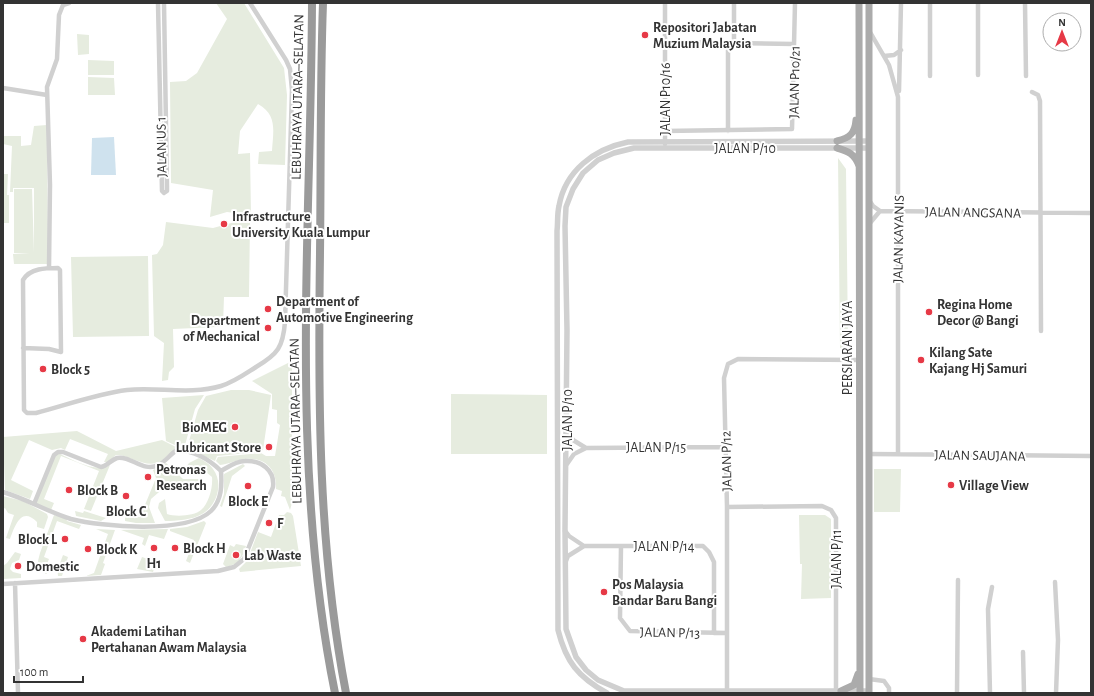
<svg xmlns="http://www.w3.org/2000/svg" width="1094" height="696" viewBox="0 0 1094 696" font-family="'Alegreya Sans',sans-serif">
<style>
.green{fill:#e6ecdf}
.water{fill:#cfe2ee}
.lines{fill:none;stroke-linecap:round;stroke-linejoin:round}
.minor{stroke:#d0d0d0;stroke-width:4.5}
.tertiary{stroke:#d0d0d0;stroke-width:5.5}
.primary{stroke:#ababab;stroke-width:7}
.motorway{stroke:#9a9a9a;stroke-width:8}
.poi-dot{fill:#e63946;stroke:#fff;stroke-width:1.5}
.labels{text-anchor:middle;stroke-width:4;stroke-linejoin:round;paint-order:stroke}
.poi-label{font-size:14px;font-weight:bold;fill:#333;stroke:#fff;text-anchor:start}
.street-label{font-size:14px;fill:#333;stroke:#fff}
</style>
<rect width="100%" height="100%" fill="#fff"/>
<!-- green -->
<path class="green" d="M 216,3 L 244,3 L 284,68 L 287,95 L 285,165 L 258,164 L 259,152 L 272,151 C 273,132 278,115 258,104 L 240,131 L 238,154 L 250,153 L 251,215 L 227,212 L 210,217 L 213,190 L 171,183 L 170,82 L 186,81 L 197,73 L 227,19 Z
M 77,34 L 89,35 L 89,54 L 78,55 Z
M 88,60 L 114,61 L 114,75 L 88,75 Z
M 88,77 L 114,78 L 115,95 L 88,95 Z
M 47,125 L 48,264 L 14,264 L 13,254 L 30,253 L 14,253 L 14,189 L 32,189 L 34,253 L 34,188 L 13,188 L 13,192 L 10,192 L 12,146 L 3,144 L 3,136 L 21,136 L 21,146 L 31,145 L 34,126 Z
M 838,158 L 846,169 L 848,342 L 844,348 L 840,348 Z
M 3,174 L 8,174 L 7,195 L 9,195 L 9,223 L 3,223 Z
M 166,222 L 213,228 L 235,222 L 250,222 L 249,297 L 224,297 L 223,325 L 217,327 L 173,329 L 174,367 L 169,372 L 168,380 L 162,381 L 164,343 L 154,336 L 152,255 L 157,254 L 163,245 Z
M 148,256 L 149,336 L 73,337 L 71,257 Z
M 292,361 L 292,503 L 290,510 L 285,497 L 281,496 L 282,491 L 276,489 C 277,470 266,457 245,459 C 236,460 229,464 220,465 L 216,461 L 218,457 L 261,453 L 266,456 L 275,456 L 280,425 L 277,423 L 277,410 L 272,409 L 272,394 L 252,381 Z
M 231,390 L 249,390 L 271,395 L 263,450 L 258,452 L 217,456 L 215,461 L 187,448 L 198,410 L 206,396 Z
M 451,394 L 547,395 L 547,454 L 451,454 Z
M 204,395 L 195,409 L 185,445 L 177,446 L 166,441 L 162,398 Z
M 77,431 L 116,451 L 162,440 L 178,448 C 171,451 166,458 161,461 C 147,469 133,457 119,455 L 116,455 L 108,462 L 104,462 L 108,454 L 70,439 L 65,450 L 61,448 L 52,450 L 29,440 L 11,480 L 33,491 L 30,499 L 5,490 L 3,437 Z
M 58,453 C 71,459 97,474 110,465 L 91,511 L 84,509 L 99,471 L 61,456 L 44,499 L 54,503 L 51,510 L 36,503 L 55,455 Z
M 199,458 C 204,461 210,464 213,469 C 224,483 217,506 202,514 C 192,520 176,521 165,521 L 158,508 L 159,503 L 165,499 L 167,514 C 175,517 195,516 201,510 C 209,503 213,487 212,477 L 206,472 L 186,473 L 183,471 L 189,463 Z
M 166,463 L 183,479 L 204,479 L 204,484 L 166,486 L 151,499 L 149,507 L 155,523 L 136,523 L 125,521 L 125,516 L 140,517 L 156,478 L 153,470 Z
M 243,464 L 245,466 L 232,476 L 222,507 L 220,506 L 224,494 L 224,474 Z
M 874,469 L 901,469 L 900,512 L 874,512 Z
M 3,496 L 23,501 L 47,514 L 48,517 L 44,529 L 37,527 L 37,522 C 21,506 15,526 10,539 L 6,538 L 14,515 L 8,513 L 5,508 L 3,509 Z
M 75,511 L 83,513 L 84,511 L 106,518 L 101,521 L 76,516 Z
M 287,512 L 291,513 L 293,516 L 301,566 L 240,572 L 239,569 L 247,561 L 258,532 L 271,537 L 279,515 L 284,515 Z
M 54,515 L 66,518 L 67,521 L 81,525 L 79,529 L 57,521 L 44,557 L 49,559 L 47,564 L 51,570 L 46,574 L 40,569 L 38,561 L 40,553 Z
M 799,515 L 825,515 L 831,519 L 831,598 L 801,599 L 802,564 L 800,564 Z
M 204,521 L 206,523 L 190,563 L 186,561 L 194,540 L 170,531 L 170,529 L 187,527 Z
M 96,529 L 115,530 L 103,563 L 105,564 L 101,575 L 86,576 L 94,573 L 108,534 Z
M 168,529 L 164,539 L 149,535 L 145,546 L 142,544 L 144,538 L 121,530 Z
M 236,544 L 246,546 C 242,559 239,564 226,567 L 223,564 L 230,545 L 234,547 Z
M 15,552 L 21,554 L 19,560 L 12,563 L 10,569 L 13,572 L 21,574 L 21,578 L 3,579 L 3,566 L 7,563 Z
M 63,555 L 68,557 L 66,563 L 71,565 L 70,569 L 64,569 L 62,576 L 58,576 L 57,564 L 60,563 Z
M 142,557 L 156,562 L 153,572 L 137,569 Z"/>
<!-- water -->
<path class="water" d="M 114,137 L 116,175 L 91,175 L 92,138 Z"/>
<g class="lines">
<!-- minor -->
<path class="minor" d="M 158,3 L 162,191 L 164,193
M 164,3 L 167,187 L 167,191 L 164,193
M 734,3 L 734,43
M 1025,3 L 1026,76
M 870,32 L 889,65 L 898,97 L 898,454
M 665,42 L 794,44
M 728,43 L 728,131
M 884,56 L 894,55 L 901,50
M 978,75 L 978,3
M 930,76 L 930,3
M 3,88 L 47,95
M 899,91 L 901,3
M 1032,92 L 1038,95 L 1040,101 L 1041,331
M 665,131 L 792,129 L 795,3
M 665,144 L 665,3
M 869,200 L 873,206 L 880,211 L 1091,213
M 870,223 L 880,211
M 49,268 L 50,185 L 47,87 L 57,59 L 59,15 L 63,5 L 69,3
M 23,348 L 49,349 L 61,352 L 60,270 L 58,268 C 46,268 30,268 23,280 L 24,410 L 27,413 L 36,413 C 66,405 97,394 127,390 C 158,387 191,395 221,386 C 234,382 245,374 256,367 C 278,354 283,347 285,322 L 292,90 L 290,69 L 286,60 L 250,3
M 567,429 L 573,440 L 586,448
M 869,454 L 1091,456
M 567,464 L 574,454 L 586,448 L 726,447
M 3,492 C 27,499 48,512 71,519 C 102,527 187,534 211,511 C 222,500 222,485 221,471 C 209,459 194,451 177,450 C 170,454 166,462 158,465 C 144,473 130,455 117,458 C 111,460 107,466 101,467 L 63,452 L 58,452 L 54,455 L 34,504
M 727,507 L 822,506 L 831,510 L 836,518 L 836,691
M 565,531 L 569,536 L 584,546 L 703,546 L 709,552 L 714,562 L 714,633
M 621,546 L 620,618 L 630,631 L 727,633
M 566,561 L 568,556 L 584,546
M 1055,582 L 1058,640 L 1056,693
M 15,583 L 18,693
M 3,584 L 218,571 L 234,567 L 244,559 L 273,487 C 275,470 261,460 245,461 C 236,461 228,467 221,471
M 1023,652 L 1024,693
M 869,679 L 884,681 L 889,688 L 889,693
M 727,693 L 727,507 L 724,378 L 728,364 L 738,359 L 860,360
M 957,693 L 958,580
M 990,693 L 988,609 L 992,587"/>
<!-- tertiary -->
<path class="tertiary" d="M 869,148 L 634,148 L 614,153 L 598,160 L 583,173 L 573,189 L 566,207 L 565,226 L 567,330 L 565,529 L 566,629 L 576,657 L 586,670 L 598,680 L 624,691 L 869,691
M 607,693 C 578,677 566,662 558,630 L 557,231 C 558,223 557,214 559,206 C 565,171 594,149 628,142 L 869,141"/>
<!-- primary -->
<path class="primary" d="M 859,3 L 860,693
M 837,141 C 850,138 855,133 856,120
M 837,148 C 848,151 855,154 859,166
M 841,691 L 854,685 L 858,674
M 869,693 L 869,3"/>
<!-- motorway -->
<path class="motorway" d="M 312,3 C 311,233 289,466 335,693
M 323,3 C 320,86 321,170 320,253 C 318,401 318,547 346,693"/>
</g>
<!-- markers -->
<g class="poi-dot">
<circle cx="645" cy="35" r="4"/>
<circle cx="224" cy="224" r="4"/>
<circle cx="268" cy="309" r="4"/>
<circle cx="929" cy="312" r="4"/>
<circle cx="268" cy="328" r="4"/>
<circle cx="921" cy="360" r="4"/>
<circle cx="43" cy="369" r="4"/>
<circle cx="235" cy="427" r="4"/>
<circle cx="269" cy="447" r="4"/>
<circle cx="148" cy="477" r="4"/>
<circle cx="951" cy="485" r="4"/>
<circle cx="248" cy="486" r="4"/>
<circle cx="69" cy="490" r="4"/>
<circle cx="126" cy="496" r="4"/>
<circle cx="269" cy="523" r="4"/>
<circle cx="65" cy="539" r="4"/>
<circle cx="154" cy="548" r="4"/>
<circle cx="175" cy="548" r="4"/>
<circle cx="88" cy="549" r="4"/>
<circle cx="236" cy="555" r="4"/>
<circle cx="18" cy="566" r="4"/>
<circle cx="604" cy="592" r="4"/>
<circle cx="83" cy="639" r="4"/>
</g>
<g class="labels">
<!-- poi labels -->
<g class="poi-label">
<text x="653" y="32">Repositori Jabatan<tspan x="653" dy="16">Muzium Malaysia</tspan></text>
<text x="232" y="221">Infrastructure<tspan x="232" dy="16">University Kuala Lumpur</tspan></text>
<text x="276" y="306">Department of<tspan x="276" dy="16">Automotive Engineering</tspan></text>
<text x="937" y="309">Regina Home<tspan x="937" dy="16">Decor @ Bangi</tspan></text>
<text x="260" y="325" text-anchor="end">Department<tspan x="260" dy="16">of Mechanical</tspan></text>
<text x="929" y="357">Kilang Sate<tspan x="929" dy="16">Kajang Hj Samuri</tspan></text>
<text x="51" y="374">Block 5</text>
<text x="227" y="432" text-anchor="end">BioMEG</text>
<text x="261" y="452" text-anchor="end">Lubricant Store</text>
<text x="156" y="474">Petronas<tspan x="156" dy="16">Research</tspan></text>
<text x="959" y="490">Village View</text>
<text x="77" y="495">Block B</text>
<text x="248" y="506" text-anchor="middle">Block E</text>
<text x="126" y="516" text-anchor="middle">Block C</text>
<text x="277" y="528">F</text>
<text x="57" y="544" text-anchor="end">Block L</text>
<text x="183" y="553">Block H</text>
<text x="96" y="554">Block K</text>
<text x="244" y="560">Lab Waste</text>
<text x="154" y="568" text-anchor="middle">H1</text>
<text x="26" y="571">Domestic</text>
<text x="612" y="589">Pos Malaysia<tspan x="612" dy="16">Bandar Baru Bangi</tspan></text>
<text x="91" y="636">Akademi Latihan<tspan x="91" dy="16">Pertahanan Awam Malaysia</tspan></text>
</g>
<!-- street labels -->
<g class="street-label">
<text transform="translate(794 82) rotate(-89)" y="5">JALAN P10/21</text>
<text transform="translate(297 97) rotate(-89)" y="5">LEBUHRAYA UTARA–SELATAN</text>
<text transform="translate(665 99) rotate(-90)" y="5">JALAN P10/16</text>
<text transform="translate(161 147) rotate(-91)" y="5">JALAN US 1</text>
<text x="745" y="153">JALAN P/10</text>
<text transform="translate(973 212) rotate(1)" y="5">JALAN ANGSANA</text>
<text transform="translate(898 239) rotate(-89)" y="5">JALAN KAYANIS</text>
<text transform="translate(847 348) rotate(-90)" y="5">PERSIARAN JAYA</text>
<text transform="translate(567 420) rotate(-90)" y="5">JALAN P/10</text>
<text transform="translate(295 421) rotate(-91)" y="5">LEBUHRAYA UTARA–SELATAN</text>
<text x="656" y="452">JALAN P/15</text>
<text transform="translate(980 455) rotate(1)" y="5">JALAN SAUJANA</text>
<text transform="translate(726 461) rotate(-91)" y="5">JALAN P/12</text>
<text x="664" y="551">JALAN P/14</text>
<text transform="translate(836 559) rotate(-90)" y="5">JALAN P/11</text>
<text transform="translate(670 632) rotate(1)" y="5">JALAN P/13</text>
</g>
</g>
<!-- border -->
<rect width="1094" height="696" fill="none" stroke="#333333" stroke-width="8"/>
<!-- north arrow -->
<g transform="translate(1062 32)"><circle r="19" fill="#ffffff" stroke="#adadad"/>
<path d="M0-3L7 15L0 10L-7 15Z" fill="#e63946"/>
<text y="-6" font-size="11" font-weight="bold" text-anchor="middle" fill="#333333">N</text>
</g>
<!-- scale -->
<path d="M14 676v6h69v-6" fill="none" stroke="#333333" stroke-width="2"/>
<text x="20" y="676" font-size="12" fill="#333333" stroke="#ffffff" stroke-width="3" paint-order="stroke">100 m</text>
</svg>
